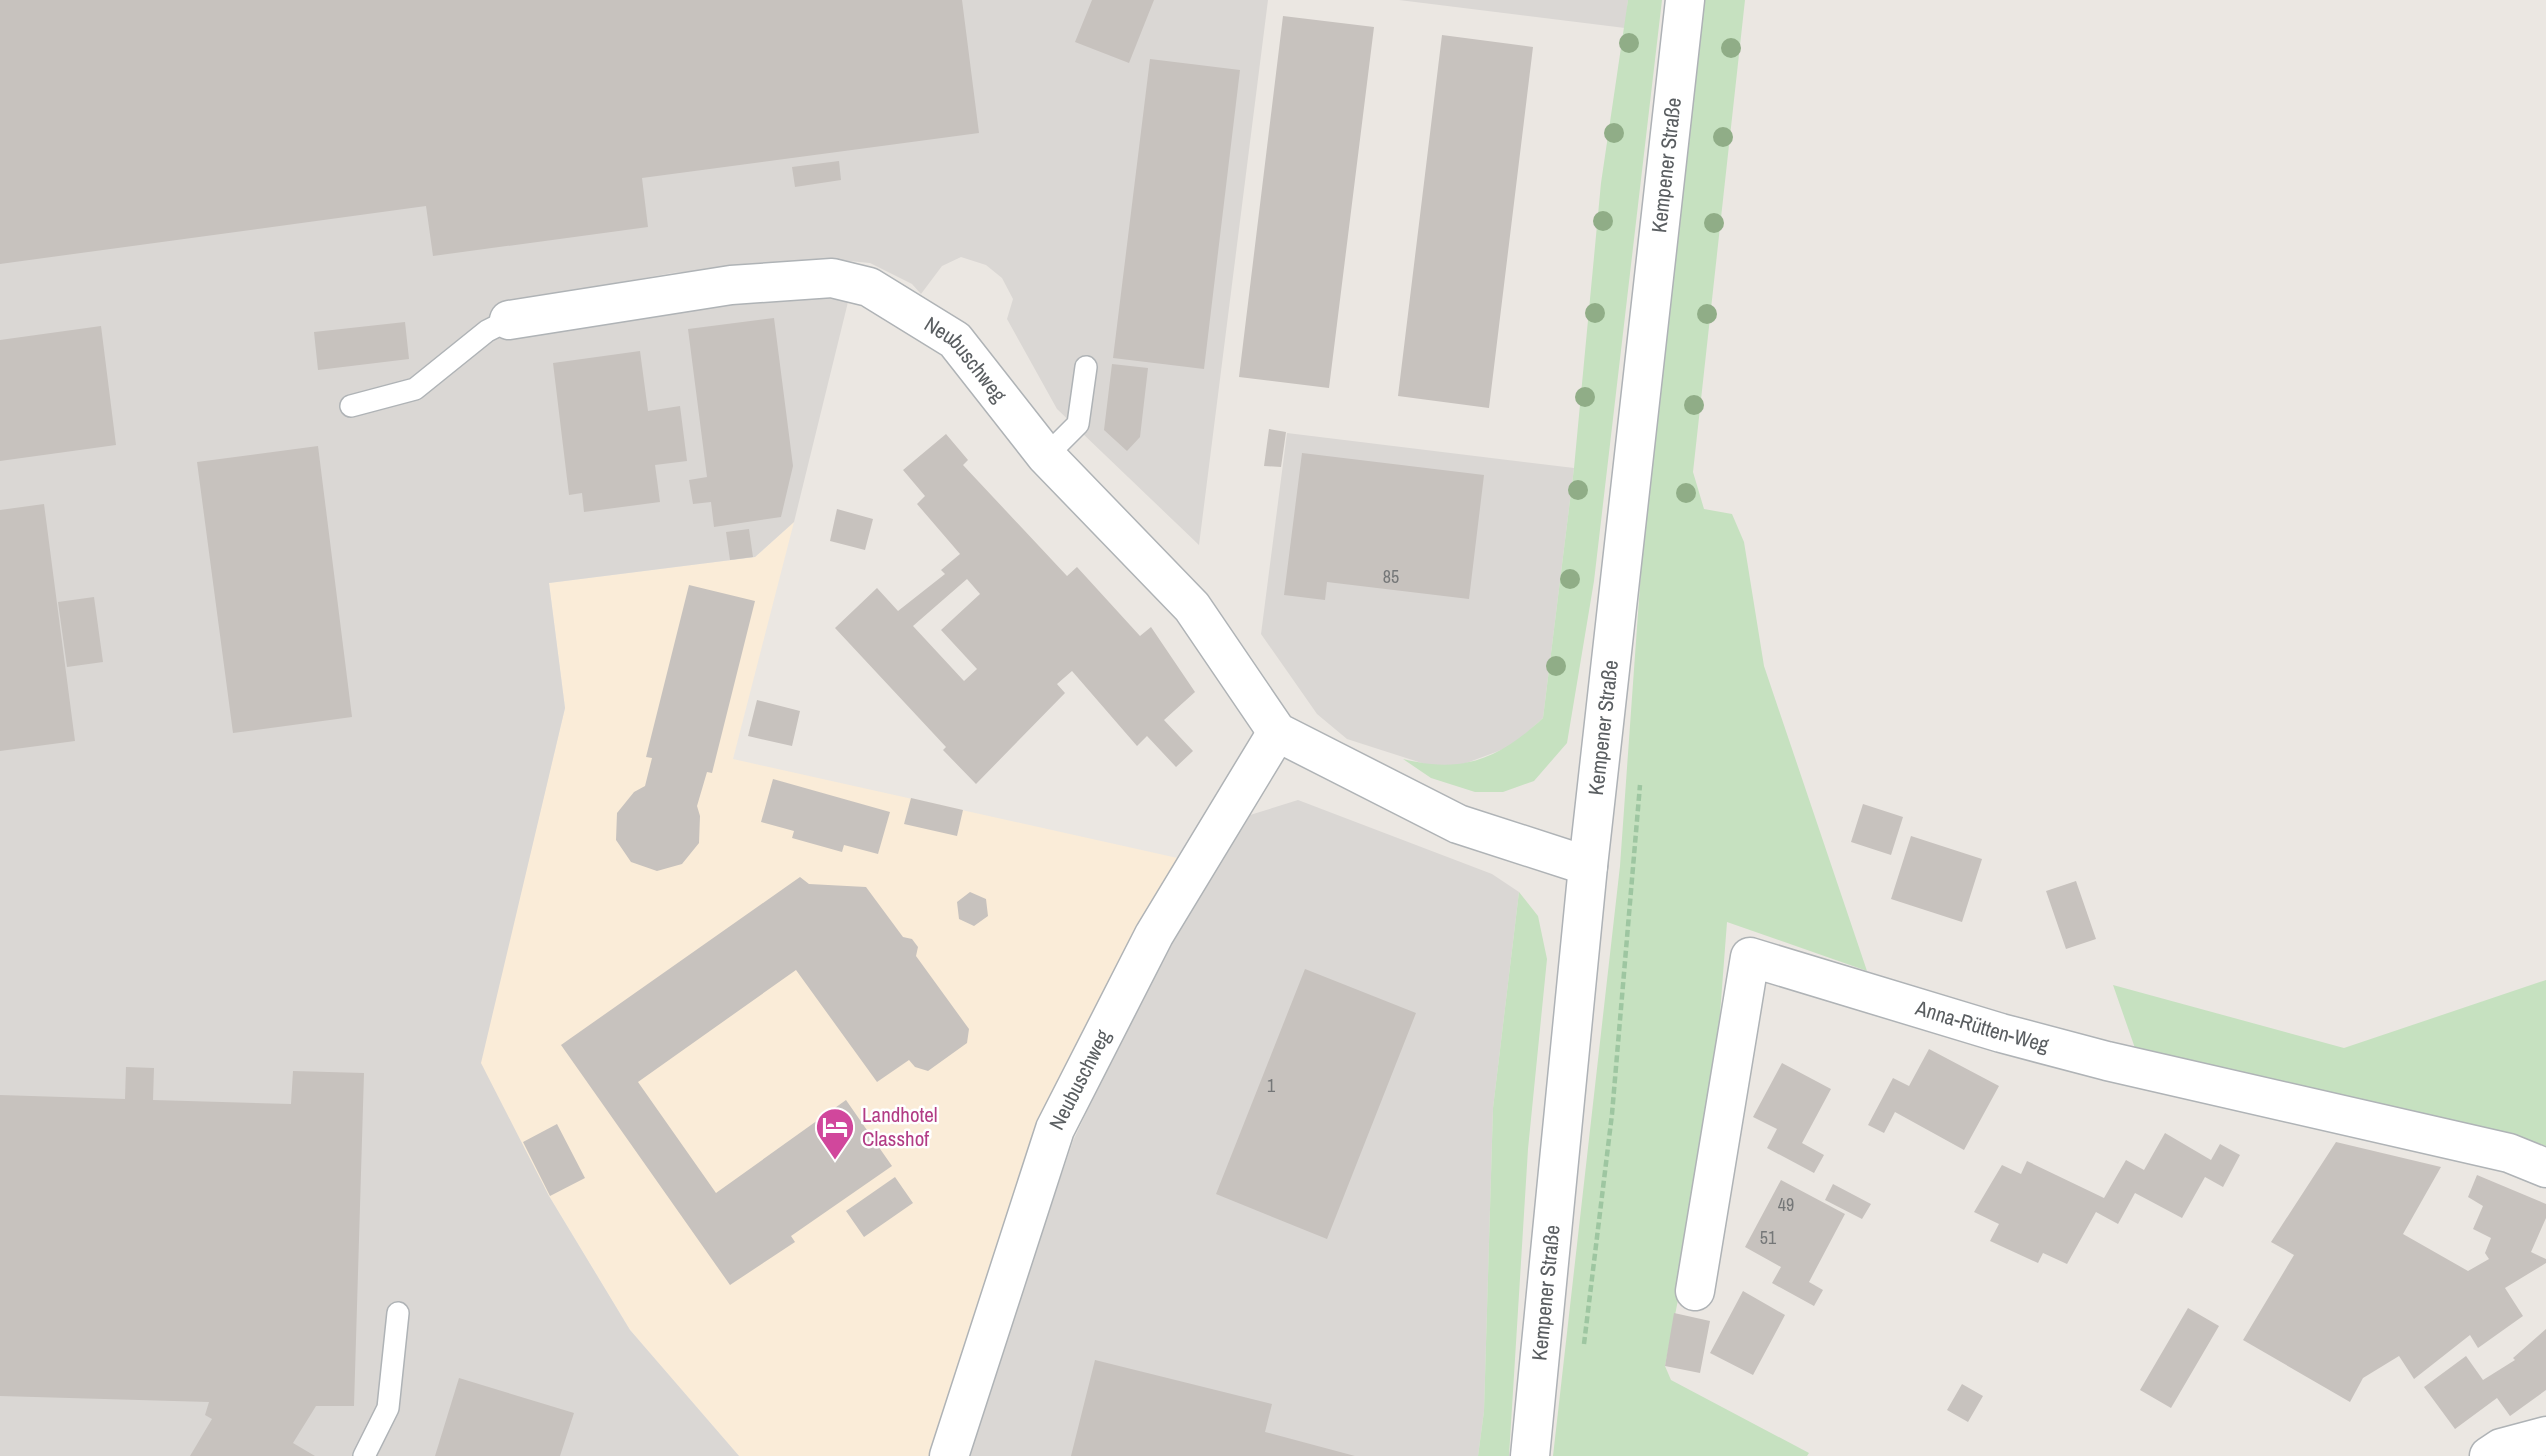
<svg xmlns="http://www.w3.org/2000/svg" width="2546" height="1456" viewBox="0 0 2546 1456" font-family="'Archivo Narrow',sans-serif">
<style>
.commercial{fill:#faecd8}
.industrial{fill:#dad7d4}
.green{fill:#c6e1c0}
.building{fill:#c7c2be;fill-rule:evenodd}
.lines{fill:none;stroke-linecap:round;stroke-linejoin:round}
.service-casing{stroke:#afb3b6;stroke-width:24}
.minor-casing{stroke:#afb3b6;stroke-width:41}
.secondary-casing{stroke:#aeb2b6;stroke-width:41}
.path{stroke:#9ec6a1;stroke-width:4.5;stroke-dasharray:7 3.5;stroke-linecap:butt}
.service{stroke:#fff;stroke-width:21}
.minor{stroke:#fff;stroke-width:38}
.secondary{stroke:#fff;stroke-width:38}
.tree{fill:#90ad87}
.labels{text-anchor:middle;stroke-width:5;stroke-linejoin:round;paint-order:stroke}
.number-label{font-size:18px;fill:#757778}
.street-label{font-size:21px;fill:#5a5e61;stroke:#fff}
.hotel-label{font-size:21px;fill:#b23c85;stroke:#fff;text-anchor:start}
</style>
<rect width="100%" height="100%" fill="#ebe7e2"/>
<!-- commercial -->
<path class="commercial" d="M 794,522 L 733,759 L 1182,859 L 934,1456 L 739,1456 L 630,1330 L 549,1196 L 480,1063 L 565,708 L 549,583 L 755,557 Z"/>
<!-- industrial -->
<path class="industrial" d="M 0,0 L 1268,0 L 1199,545 L 1057,409 L 1007,319 L 1013,299 L 1002,278 L 986,265 L 961,257 L 942,266 L 921,294 L 912,284 L 870,263 L 828,259 L 672,273 L 512,302 L 676,309 L 843,295 L 848,302 L 794,522 L 755,557 L 549,583 L 565,708 L 481,1063 L 549,1196 L 630,1330 L 739,1456 L 0,1456 Z
M 1399,0 L 1628,0 L 1625,28 Z
M 1287,433 L 1574,468 L 1543,718 L 1512,746 L 1461,765 L 1428,765 L 1347,739 L 1317,714 L 1261,634 Z
M 1298,800 L 1492,874 L 1519,892 L 1493,1108 L 1484,1411 L 1478,1456 L 966,1456 L 1073,1141 L 1160,955 L 1250,815 Z"/>
<!-- green -->
<path class="green" d="M 1628,0 L 1662,0 L 1594,581 L 1567,743 L 1534,781 L 1503,792 L 1475,792 L 1431,778 L 1403,759 C 1463,774 1499,759 1543,718 L 1574,468 L 1601,183 Z
M 1704,0 L 1745,0 L 1693,472 L 1704,509 L 1732,514 L 1744,542 L 1764,666 L 1867,971 L 1727,922 L 1720,1014 L 1688,1249 L 1665,1366 L 1671,1380 L 1809,1453 L 1807,1456 L 1553,1456 L 1620,866 L 1642,557 Z
M 1519,892 L 1538,916 L 1547,959 L 1528,1149 L 1509,1456 L 1478,1456 L 1484,1411 L 1493,1108 Z
M 2546,980 L 2546,1146 L 2487,1129 L 2136,1051 L 2113,985 L 2344,1048 Z"/>
<!-- building -->
<path class="building" d="M 0,0 L 962,0 L 979,133 L 642,178 L 648,227 L 433,256 L 426,206 L 0,264 Z
M 1092,0 L 1154,0 L 1129,63 L 1075,42 Z
M 1283,16 L 1374,27 L 1329,388 L 1239,377 Z
M 1442,35 L 1533,47 L 1489,408 L 1398,396 Z
M 1150,59 L 1240,70 L 1204,369 L 1113,358 Z
M 839,161 L 841,180 L 795,187 L 792,167 Z
M 774,318 L 793,466 L 781,517 L 714,527 L 711,502 L 693,504 L 689,480 L 707,477 L 688,329 Z
M 405,322 L 409,359 L 318,370 L 314,332 Z
M 101,326 L 116,445 L 0,461 L 0,340 Z
M 640,351 L 648,411 L 680,406 L 687,461 L 655,465 L 660,502 L 584,512 L 582,493 L 569,495 L 553,363 Z
M 1112,364 L 1148,368 L 1140,437 L 1127,451 L 1104,430 Z
M 1269,429 L 1286,432 L 1281,467 L 1264,466 Z
M 946,434 L 968,460 L 963,465 L 1067,576 L 1077,567 L 1140,636 L 1151,627 L 1195,692 L 1164,720 L 1193,751 L 1176,767 L 1147,736 L 1137,746 L 1072,671 L 1057,684 L 1065,693 L 976,784 L 943,750 L 946,747 L 835,628 L 877,588 L 898,611 L 945,574 L 941,570 L 960,554 L 917,504 L 925,496 L 903,470 ZM 967,579 L 980,594 L 941,630 L 977,669 L 964,681 L 913,626 Z
M 318,446 L 352,717 L 233,733 L 197,462 Z
M 1302,453 L 1484,475 L 1469,599 L 1327,582 L 1325,600 L 1284,595 Z
M 44,504 L 75,741 L 0,751 L 0,510 Z
M 837,509 L 873,519 L 865,550 L 830,541 Z
M 749,529 L 753,557 L 730,560 L 726,532 Z
M 689,585 L 755,601 L 712,773 L 707,772 L 697,806 L 700,816 L 699,843 L 682,864 L 657,871 L 631,862 L 616,840 L 617,813 L 634,792 L 645,786 L 652,758 L 646,757 Z
M 94,597 L 103,662 L 67,667 L 58,602 Z
M 757,700 L 800,711 L 792,746 L 748,736 Z
M 773,779 L 890,812 L 878,854 L 844,845 L 842,852 L 792,838 L 794,831 L 761,822 Z
M 911,798 L 963,810 L 957,836 L 904,824 Z
M 1863,804 L 1903,817 L 1891,855 L 1851,842 Z
M 1911,836 L 1982,859 L 1962,922 L 1891,899 Z
M 800,877 L 809,884 L 866,887 L 903,937 L 912,939 L 918,947 L 916,956 L 969,1029 L 967,1043 L 928,1071 L 915,1067 L 909,1060 L 877,1082 L 796,970 L 638,1082 L 716,1193 L 846,1100 L 892,1166 L 791,1236 L 795,1242 L 730,1285 L 561,1045 Z
M 2076,881 L 2096,939 L 2066,949 L 2046,891 Z
M 970,892 L 986,899 L 988,916 L 974,926 L 959,919 L 957,902 Z
M 1305,969 L 1416,1013 L 1327,1239 L 1216,1194 Z
M 1929,1049 L 1999,1086 L 1964,1150 L 1895,1112 L 1884,1133 L 1868,1125 L 1893,1078 L 1909,1086 Z
M 1782,1063 L 1831,1089 L 1802,1143 L 1824,1155 L 1814,1173 L 1767,1148 L 1777,1129 L 1753,1117 Z
M 126,1067 L 154,1068 L 153,1100 L 291,1104 L 293,1071 L 364,1073 L 354,1406 L 316,1406 L 293,1443 L 315,1456 L 190,1456 L 212,1419 L 205,1415 L 209,1402 L 0,1396 L 0,1095 L 125,1099 Z
M 557,1124 L 585,1178 L 550,1196 L 523,1142 Z
M 2165,1133 L 2211,1160 L 2220,1144 L 2240,1155 L 2223,1187 L 2205,1177 L 2182,1218 L 2135,1193 L 2118,1224 L 2096,1212 L 2067,1264 L 2043,1253 L 2038,1263 L 1990,1241 L 1999,1224 L 1974,1212 L 2002,1165 L 2021,1174 L 2027,1161 L 2104,1198 L 2126,1160 L 2144,1170 Z
M 2336,1142 L 2441,1167 L 2403,1234 L 2468,1271 L 2489,1259 L 2485,1253 L 2491,1238 L 2473,1229 L 2483,1206 L 2468,1197 L 2477,1175 L 2546,1204 L 2546,1218 L 2531,1252 L 2546,1259 L 2546,1263 L 2505,1288 L 2523,1316 L 2478,1348 L 2470,1335 L 2414,1379 L 2399,1356 L 2363,1378 L 2350,1402 L 2243,1340 L 2294,1255 L 2271,1242 Z
M 895,1177 L 913,1203 L 864,1237 L 846,1211 Z
M 1781,1180 L 1845,1214 L 1809,1282 L 1823,1290 L 1814,1306 L 1772,1283 L 1781,1267 L 1745,1247 Z
M 1833,1184 L 1871,1204 L 1862,1219 L 1825,1200 Z
M 1743,1291 L 1785,1315 L 1753,1375 L 1710,1353 Z
M 2188,1308 L 2219,1326 L 2171,1408 L 2140,1390 Z
M 1674,1313 L 1710,1321 L 1700,1373 L 1665,1366 Z
M 2546,1329 L 2546,1390 L 2510,1416 L 2497,1398 L 2455,1429 L 2424,1387 L 2466,1356 L 2483,1380 L 2515,1360 L 2513,1358 Z
M 1095,1360 L 1272,1404 L 1265,1432 L 1355,1456 L 1071,1456 Z
M 459,1378 L 574,1413 L 560,1456 L 435,1456 Z
M 1962,1384 L 1983,1396 L 1968,1422 L 1947,1410 Z"/>
<g class="lines">
<!-- service casing -->
<g class="service-casing">
<path id="service" d="M 351,406 L 415,389 L 487,331 L 509,320
M 1046,456 L 1078,424 L 1086,367
M 364,1456 L 388,1408 L 398,1313"/>
</g>
<!-- minor casing -->
<g class="minor-casing">
<g id="minor">
<path id="s1" d="M 509,320 L 731,285 L 832,278 L 869,287 L 955,340 L 1046,456 L 1192,607 L 1277,732 L 1458,824 L 1588,866"/>
<path id="s2" d="M 1695,1291 L 1750,957 L 2001,1033 L 2107,1061 L 2509,1153 L 2546,1168"/>
<path id="s3" d="M 949,1456 L 1055,1129 L 1154,935 L 1277,732"/>
<path d="M 2489,1456 L 2501,1448 L 2546,1436"/>
</g>
</g>
<!-- secondary casing -->
<g class="secondary-casing">
<g id="secondary">
<path id="s4" d="M 1530,1456 L 1588,866 L 1685,0"/>
</g>
</g>
<!-- path -->
<path class="path" d="M 1584,1344 L 1612,1114 L 1640,785"/>
<!-- service -->
<use href="#service" class="service"/>
<!-- minor -->
<use href="#minor" class="minor"/>
<!-- secondary -->
<use href="#secondary" class="secondary"/>
</g>
<!-- trees -->
<g class="tree">
<circle cx="1629" cy="43" r="10"/>
<circle cx="1731" cy="48" r="10"/>
<circle cx="1614" cy="133" r="10"/>
<circle cx="1723" cy="137" r="10"/>
<circle cx="1603" cy="221" r="10"/>
<circle cx="1714" cy="223" r="10"/>
<circle cx="1595" cy="313" r="10"/>
<circle cx="1707" cy="314" r="10"/>
<circle cx="1585" cy="397" r="10"/>
<circle cx="1694" cy="405" r="10"/>
<circle cx="1578" cy="490" r="10"/>
<circle cx="1686" cy="493" r="10"/>
<circle cx="1570" cy="579" r="10"/>
<circle cx="1556" cy="666" r="10"/>
</g>
<!-- icons -->
<defs>
<g id="hotel-pin" transform="scale(2.0125)"><path d="M0 17L-7.5 6A9.5 9.5 0 1 1 7.5 6Z" fill="#d1479c" stroke="#fff"/><path d="M-6-4.5h1.5V1H6V5H4.5V3h-9V5H-6ZM-4 0a1.8 1.8 0 1 1 3.6 0ZM.5 0V-2.5h3Q6-2.5 6 0Z" fill="#fff"/></g>
</defs>
<g fill-rule="evenodd">
<use href="#hotel-pin" x="835" y="1127"/>
</g>
<g class="labels">
<!-- number labels -->
<g class="number-label">
<text x="1391" y="583">85</text>
<text x="1271" y="1092">1</text>
<text x="1786" y="1211">49</text>
<text x="1768" y="1244">51</text>
</g>
<!-- street labels -->
<g class="street-label">
<text dy="7" stroke="none"><textPath href="#s4" startOffset="1298">Kempener Straße</textPath></text>
<text dy="7" stroke="none"><textPath href="#s1" startOffset="486">Neubuschweg</textPath></text>
<text dy="7" stroke="none"><textPath href="#s4" startOffset="732">Kempener Straße</textPath></text>
<text dy="7" stroke="none"><textPath href="#s2" startOffset="581">Anna-Rütten-Weg</textPath></text>
<text dy="7" stroke="none"><textPath href="#s3" startOffset="399">Neubuschweg</textPath></text>
<text dy="7" stroke="none"><textPath href="#s4" startOffset="164">Kempener Straße</textPath></text>
</g>
<!-- hotel labels -->
<g class="hotel-label">
<text x="862" y="1122">Landhotel<tspan x="862" dy="24">Classhof</tspan></text>
</g>
</g>
</svg>
